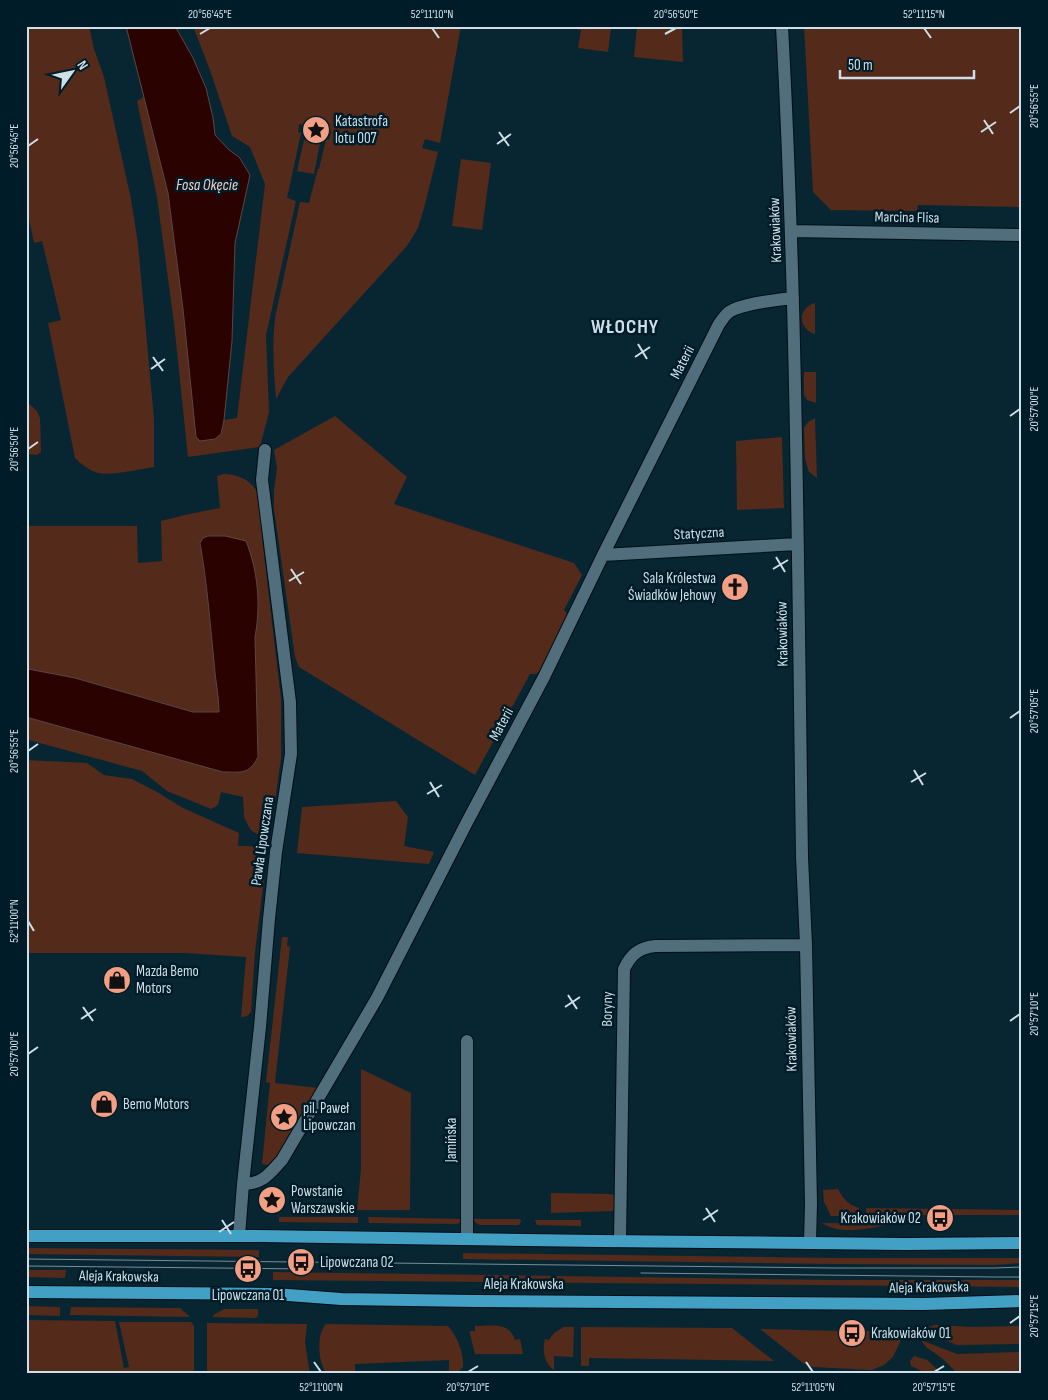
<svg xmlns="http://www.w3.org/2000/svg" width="1048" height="1400" viewBox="0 0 1048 1400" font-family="'Sofia Sans Condensed',sans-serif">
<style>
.green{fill:#542a1b}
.water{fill:#2a0300;stroke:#5c4545}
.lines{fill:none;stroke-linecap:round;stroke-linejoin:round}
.minor-casing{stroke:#000e16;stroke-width:14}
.major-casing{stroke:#000e16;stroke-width:14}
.minor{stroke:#506e7c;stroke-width:12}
.major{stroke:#42a0c5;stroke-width:12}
.tram{stroke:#778d97;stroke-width:1}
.ticks{fill:none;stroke:#cfdfe7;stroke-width:2}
.labels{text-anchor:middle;stroke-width:5;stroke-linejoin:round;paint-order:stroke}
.poi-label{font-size:15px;fill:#cfdfe7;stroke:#001c28;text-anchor:start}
.street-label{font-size:15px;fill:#cfdfe7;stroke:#001c28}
.water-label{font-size:16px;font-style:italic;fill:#f4cec1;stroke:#001c28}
.district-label{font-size:20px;font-weight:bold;letter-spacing:1px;fill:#cfdfe7;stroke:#001c28}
.neatline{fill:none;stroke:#cfdfe7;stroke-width:2}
.ticks-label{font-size:12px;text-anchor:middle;fill:#cfdfe7}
</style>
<rect width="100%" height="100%" fill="#082632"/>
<!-- green -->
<path class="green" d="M 26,26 L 89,26 L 94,49 L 104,77 L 131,199 L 138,244 L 154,419 L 154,467 C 142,469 109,476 98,473 C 89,470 82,465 75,458 L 48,323 L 61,320 L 42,241 L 34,243 L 26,205 L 26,150 L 29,149 L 26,135 Z
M 193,26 L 461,26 L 440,143 L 425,139 L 422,148 L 438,152 L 424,208 L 418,228 L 407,246 L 288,377 L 276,399 C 274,370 271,342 276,313 L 300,202 L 309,203 L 318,169 L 319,169 L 326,139 L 329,140 L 331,132 L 311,128 L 311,127 L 299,124 L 298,132 L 301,133 L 287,198 L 296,201 L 266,335 L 269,412 L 260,447 L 188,457 L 174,323 L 157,197 L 137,101 L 144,97 L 168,193 L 183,309 L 221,434 L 224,420 L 237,418 L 265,184 L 250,147 L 232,136 L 211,73 Z
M 561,26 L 682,26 L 683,62 L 634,57 L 637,27 L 611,28 L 608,52 L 578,48 L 581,30 Z
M 804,26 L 1022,26 L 1022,207 L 918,205 L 917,211 L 831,210 L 813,192 Z
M 304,140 L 320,143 L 314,174 L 297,171 Z
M 461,159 L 491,163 L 482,230 L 452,226 Z
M 815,303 L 815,334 C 798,329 797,308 815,303 Z
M 804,372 L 816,372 L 816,403 L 807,400 L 804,395 Z
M 26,401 L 37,411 L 40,418 L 41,452 L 37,455 L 26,454 Z
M 335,416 L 407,477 L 394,504 L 574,563 L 582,575 L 564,610 L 568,615 L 542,669 L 536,674 L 530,674 L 475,775 L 299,667 L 295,657 L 274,509 L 274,490 L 277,468 L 274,450 Z
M 815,418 L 817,478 L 809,472 L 805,459 L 804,428 L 808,422 Z
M 782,437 L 784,508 L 737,510 L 736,441 Z
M 224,474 C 237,474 251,480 257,492 L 264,538 L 262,537 L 281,699 L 281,758 L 273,817 L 269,828 L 265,833 L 257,834 L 252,831 L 249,827 L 244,817 L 243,797 L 221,792 L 218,805 L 211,809 L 167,791 L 142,771 L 29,740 L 26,740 L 26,717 L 223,772 L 258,619 L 200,543 L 207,584 L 220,712 L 193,712 L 75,678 L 28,669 L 26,670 L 26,526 L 137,526 L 138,563 L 162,561 L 161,521 L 189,514 L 220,508 L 217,476 Z
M 26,760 L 87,763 L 104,775 L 132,779 L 157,792 L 183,808 L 239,833 L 238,846 C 250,846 259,845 267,854 L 255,952 L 251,1012 C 248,1016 246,1017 241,1017 L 246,957 L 185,953 L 26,953 Z
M 396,801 L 408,817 L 404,846 L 434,852 L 429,864 L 297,853 L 302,807 Z
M 282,937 L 288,937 L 287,946 L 290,947 L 275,1083 L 318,1088 L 277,1156 L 268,1165 L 262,1164 L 270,1083 L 266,1082 Z
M 361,1069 L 411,1093 L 410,1210 L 357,1210 L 361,1169 Z
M 838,1189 C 843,1199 849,1205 859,1208 L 859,1215 L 857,1216 L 831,1216 L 824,1202 L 823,1190 Z
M 551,1193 L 610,1194 L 615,1195 L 616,1201 L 613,1211 L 551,1213 Z
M 866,1208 L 1022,1210 L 1022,1215 L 907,1215 L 890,1217 L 867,1217 L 866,1215 Z
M 279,1217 L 358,1217 L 358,1223 L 279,1222 Z
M 368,1217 L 462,1219 L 460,1223 L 457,1224 L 369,1223 Z
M 473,1219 L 520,1219 L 521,1221 L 519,1225 L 480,1225 L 476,1223 Z
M 535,1220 L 581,1220 L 581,1226 L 537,1225 Z
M 822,1223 L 891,1224 C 871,1228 840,1236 822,1223 Z
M 26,1248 L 259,1250 L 259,1257 L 26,1254 Z
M 463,1253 L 834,1258 L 1022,1258 L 1022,1263 L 994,1265 L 834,1264 L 463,1259 Z
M 26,1270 L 66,1270 L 65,1278 L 26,1277 Z
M 273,1272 L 836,1280 L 1022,1280 L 1022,1287 L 275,1280 L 273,1280 Z
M 26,1306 L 59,1307 L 60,1308 L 60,1316 L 26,1315 Z
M 71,1307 L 176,1308 L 180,1308 L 190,1317 L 70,1315 Z
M 224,1309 L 258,1309 L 258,1315 L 256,1318 L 212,1317 L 215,1314 Z
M 26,1320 L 115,1321 L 124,1368 L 129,1367 L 119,1322 L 191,1322 L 194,1326 L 194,1374 L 26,1374 Z
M 207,1323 L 307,1324 L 305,1342 L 310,1374 L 207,1374 Z
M 326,1324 L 448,1326 C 457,1336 464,1353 463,1367 L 458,1372 L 449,1373 L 449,1360 L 355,1364 L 355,1374 L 327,1374 C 318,1363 316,1335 326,1324 Z
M 935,1325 L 973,1327 L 1022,1326 L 1022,1344 L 957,1345 L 923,1332 L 928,1327 Z
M 475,1326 C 491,1326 509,1321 515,1340 L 520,1339 L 523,1354 L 475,1354 L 470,1334 L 470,1331 L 475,1331 Z
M 564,1327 L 574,1327 L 573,1357 L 554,1356 L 554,1370 C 544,1363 542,1350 545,1339 L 549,1340 L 554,1333 Z
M 581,1327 L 732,1328 L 774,1361 L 589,1358 L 589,1366 L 581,1366 Z
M 760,1329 L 841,1331 L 841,1336 L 862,1336 L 862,1331 L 905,1331 L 893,1357 L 884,1365 L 872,1370 L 813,1367 L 803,1363 Z
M 921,1340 L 957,1354 L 1022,1352 L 1022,1374 L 958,1374 L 943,1359 L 926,1347 Z
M 914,1356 L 927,1360 L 942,1374 L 928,1374 L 911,1366 L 910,1361 Z"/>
<!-- water -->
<path class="water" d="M 126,26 L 175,26 L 193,58 L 206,88 L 213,118 L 215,135 L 229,150 L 239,157 L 250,175 L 235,243 L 232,341 L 224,420 L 221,434 L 215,439 L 200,441 L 196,437 L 183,309 L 168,193 Z
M 208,536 L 225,536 L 246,541 C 258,571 261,605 255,637 L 258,757 C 249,775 241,772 223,772 L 26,717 L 26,670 L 28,669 L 75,678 L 193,712 L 219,712 C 219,695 215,679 214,662 C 210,622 207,582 200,543 L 203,538 Z"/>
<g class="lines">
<!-- minor casing -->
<g class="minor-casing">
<path id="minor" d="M 782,26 C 797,303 798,580 802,857 L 806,945 L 811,1204 L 810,1242
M 791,231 L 1022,235
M 603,555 L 797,544
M 467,1041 L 467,1239
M 243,1184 C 263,1184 269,1174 282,1160 L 377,998 L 466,824 L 544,677 L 603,555 L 719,324 C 722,320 725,315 729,312 C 743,303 777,300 793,298
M 239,1236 L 243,1184 L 260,1027 L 269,919 L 276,852 L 291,754 L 290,702 L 262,480 L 265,450
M 620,1241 L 624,969 C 631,954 639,948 655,946 L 806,945"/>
</g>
<!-- major casing -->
<g class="major-casing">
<path id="major" d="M 26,1236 L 259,1236 L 600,1241 L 905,1244 L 1022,1243
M 26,1292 L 275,1294 L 341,1299 L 475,1301 L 924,1304 L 1022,1301"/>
</g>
<!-- minor -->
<use href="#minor" class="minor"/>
<!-- major -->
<use href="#major" class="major"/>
<!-- tram -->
<path class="tram" d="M 26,1259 L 834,1268 L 995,1268 L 1022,1267
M 26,1266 L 309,1269
M 641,1273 L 995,1277 L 1022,1277"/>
</g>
<!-- ticks -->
<path class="ticks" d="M 432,28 L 439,38M 924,28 L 931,38M 200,34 L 210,28M 665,34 L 676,28M 1010,113 L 1020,106M 984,120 L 993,134M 499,132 L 509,146M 981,132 L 996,122M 497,144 L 511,134M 28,146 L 38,139M 638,344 L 647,359M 153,357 L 163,371M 635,357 L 650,347M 151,369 L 165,359M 1010,416 L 1020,409M 28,449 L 38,442M 776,557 L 785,572M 291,569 L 301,584M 773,569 L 788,560M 289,581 L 304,572M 1010,718 L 1020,711M 28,751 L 38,744M 914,770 L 923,785M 430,782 L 439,797M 911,782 L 926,773M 427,794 L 442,785M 28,921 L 34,931M 568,995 L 577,1009M 83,1007 L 93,1021M 565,1007 L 580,997M 81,1019 L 96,1009M 1010,1021 L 1020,1014M 28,1054 L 38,1047M 706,1208 L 715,1222M 222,1220 L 231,1234M 703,1220 L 718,1210M 219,1232 L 234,1222M 1010,1323 L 1020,1316M 314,1362 L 321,1372M 806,1362 L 813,1372M 468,1372 L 478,1366M 934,1372 L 944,1366"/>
<!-- icons -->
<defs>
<g id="sight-disc" transform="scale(1.4375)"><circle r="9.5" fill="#f39f83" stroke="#001c28"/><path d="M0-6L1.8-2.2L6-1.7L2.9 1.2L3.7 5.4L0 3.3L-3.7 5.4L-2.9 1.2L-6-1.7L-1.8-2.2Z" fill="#111"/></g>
<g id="church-disc" transform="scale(1.4375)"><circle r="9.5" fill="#f39f83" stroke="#001c28"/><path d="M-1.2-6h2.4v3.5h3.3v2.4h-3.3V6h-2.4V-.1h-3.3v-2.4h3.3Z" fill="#111"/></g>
<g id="shop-disc" transform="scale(1.4375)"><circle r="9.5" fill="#f39f83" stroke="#001c28"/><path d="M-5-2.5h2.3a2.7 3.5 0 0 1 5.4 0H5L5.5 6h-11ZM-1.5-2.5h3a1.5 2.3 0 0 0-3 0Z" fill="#111"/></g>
<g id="bus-disc" transform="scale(1.4375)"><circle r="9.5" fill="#f39f83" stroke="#001c28"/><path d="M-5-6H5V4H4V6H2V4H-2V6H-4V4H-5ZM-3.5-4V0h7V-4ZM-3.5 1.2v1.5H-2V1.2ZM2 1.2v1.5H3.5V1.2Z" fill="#111"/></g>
</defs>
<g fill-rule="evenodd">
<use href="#sight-disc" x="316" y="130"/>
<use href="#church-disc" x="735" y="587"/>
<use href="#shop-disc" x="117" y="980"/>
<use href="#shop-disc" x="104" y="1104"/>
<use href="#sight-disc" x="284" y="1117"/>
<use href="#sight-disc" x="272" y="1200"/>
<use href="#bus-disc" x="940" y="1218"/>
<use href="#bus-disc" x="301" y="1262"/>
<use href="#bus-disc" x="248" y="1269"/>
<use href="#bus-disc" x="852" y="1333"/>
</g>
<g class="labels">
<!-- poi labels -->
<g class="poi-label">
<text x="335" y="126">Katastrofa<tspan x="335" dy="17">lotu 007</tspan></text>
<text x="716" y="583" text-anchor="end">Sala Królestwa<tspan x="716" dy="17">Świadków Jehowy</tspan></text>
<text x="136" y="976">Mazda Bemo<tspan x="136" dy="17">Motors</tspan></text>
<text x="123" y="1109">Bemo Motors</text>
<text x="303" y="1113">pil. Paweł<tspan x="303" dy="17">Lipowczan</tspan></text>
<text x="291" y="1196">Powstanie<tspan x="291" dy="17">Warszawskie</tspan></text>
<text x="921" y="1223" text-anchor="end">Krakowiaków 02</text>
<text x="320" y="1267">Lipowczana 02</text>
<text x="248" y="1300" text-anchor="middle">Lipowczana 01</text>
<text x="871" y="1338">Krakowiaków 01</text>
</g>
<!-- street labels -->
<g class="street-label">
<text transform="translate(907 217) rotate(1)" y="5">Marcina Flisa</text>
<text transform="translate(775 230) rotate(-92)" y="5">Krakowiaków</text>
<text transform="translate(682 362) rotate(-63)" y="5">Materii</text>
<text transform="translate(699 533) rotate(-3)" y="5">Statyczna</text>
<text transform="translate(782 634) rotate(-91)" y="5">Krakowiaków</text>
<text transform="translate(501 724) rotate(-62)" y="5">Materii</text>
<text transform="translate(262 841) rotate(-82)" y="5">Pawła Lipowczana</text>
<text transform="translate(607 1009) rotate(-89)" y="5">Boryny</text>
<text transform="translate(791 1039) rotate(-91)" y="5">Krakowiaków</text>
<text transform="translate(451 1140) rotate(-90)" y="5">Jamińska</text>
<text transform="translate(119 1276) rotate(1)" y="5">Aleja Krakowska</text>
<text x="524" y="1289">Aleja Krakowska</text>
<text transform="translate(929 1287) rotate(-1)" y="5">Aleja Krakowska</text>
</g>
<!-- water labels -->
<g class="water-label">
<text x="207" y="190">Fosa Okęcie</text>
</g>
<!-- district labels -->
<g class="district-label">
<text x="625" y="333">WŁOCHY</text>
</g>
</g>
<!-- border -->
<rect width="1048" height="1400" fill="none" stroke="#001c28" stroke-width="55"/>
<!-- north arrow -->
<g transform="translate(72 72) rotate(57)" stroke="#001c28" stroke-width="4" paint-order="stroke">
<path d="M0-4L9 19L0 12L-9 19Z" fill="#cfdfe7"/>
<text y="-8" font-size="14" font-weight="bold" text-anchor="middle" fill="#cfdfe7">N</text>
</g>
<!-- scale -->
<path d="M840 70v8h134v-8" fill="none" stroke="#cfdfe7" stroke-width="2.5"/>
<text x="848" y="70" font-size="15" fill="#cfdfe7" stroke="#001c28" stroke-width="4" paint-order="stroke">50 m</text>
<rect x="28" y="28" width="992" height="1344" class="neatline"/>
<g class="ticks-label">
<text x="210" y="18">20°56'45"E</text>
<text x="432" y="18">52°11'10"N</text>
<text x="676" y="18">20°56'50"E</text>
<text x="924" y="18">52°11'15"N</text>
<text transform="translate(1034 106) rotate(-90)" y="4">20°56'55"E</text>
<text transform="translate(14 146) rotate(-90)" y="4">20°56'45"E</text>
<text transform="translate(1034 409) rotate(-90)" y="4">20°57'00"E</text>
<text transform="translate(14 449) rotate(-90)" y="4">20°56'50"E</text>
<text transform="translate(1034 711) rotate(-90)" y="4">20°57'05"E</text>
<text transform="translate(14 751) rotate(-90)" y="4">20°56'55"E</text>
<text transform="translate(14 921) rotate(-90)" y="4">52°11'00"N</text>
<text transform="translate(1034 1014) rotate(-90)" y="4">20°57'10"E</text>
<text transform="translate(14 1054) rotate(-90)" y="4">20°57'00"E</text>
<text transform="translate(1034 1316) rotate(-90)" y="4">20°57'15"E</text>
<text x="321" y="1391">52°11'00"N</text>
<text x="468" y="1391">20°57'10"E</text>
<text x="813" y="1391">52°11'05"N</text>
<text x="934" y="1391">20°57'15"E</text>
</g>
</svg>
